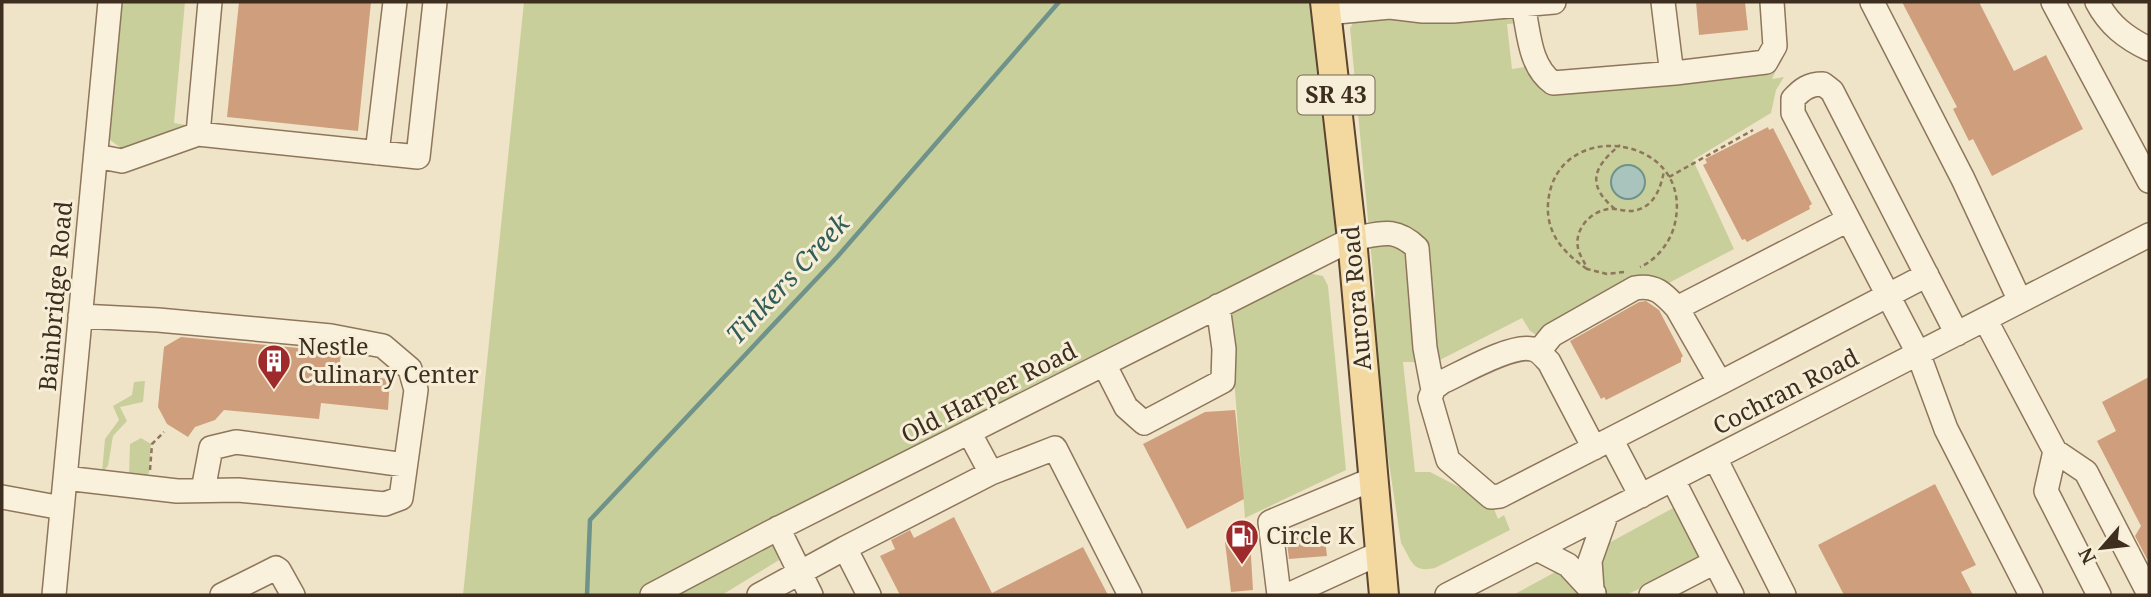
<svg xmlns="http://www.w3.org/2000/svg" width="2151" height="597" viewBox="0 0 2151 597" font-family="'Noto Serif',serif">
<style>
.green{fill:#c9cf9b}
.water{fill:#a9c4bc;stroke:#6f938a;stroke-width:2}
.lines{fill:none;stroke-linecap:round;stroke-linejoin:round}
.stream{stroke:#6f938a;stroke-width:4.5}
.building{fill:#cf9f7d}
.minor-casing{stroke:#8d765c;stroke-width:26}
.major-casing{stroke:#5b4430;stroke-width:32}
.path{stroke:#8d765c;stroke-width:2.5;stroke-dasharray:5 3.5;stroke-linecap:butt}
.minor{stroke:#faf1dc;stroke-width:23}
.major{stroke:#f3d9a0;stroke-width:28}
.labels{text-anchor:middle;stroke-width:6;stroke-linejoin:round;paint-order:stroke}
.shield{fill:#f7eed8;stroke:#756857;stroke-width:2}
.shield-label{font-size:23px;font-weight:bold;fill:#3d2e20}
.street-label{font-size:24px;fill:#3d2e20;stroke:#f7eed8}
.poi-label{font-size:24px;fill:#3d2e20;stroke:#f7eed8;text-anchor:start}
.water-label{font-size:26px;font-style:italic;fill:#2f5d5a;stroke:#f7eed8}
</style>
<rect width="100%" height="100%" fill="#f0e4c8"/>
<!-- green -->
<path class="green" d="M 110,2 L 185,2 L 174,123 L 186,125 L 146,147 L 121,148 L 98,131 Z
M 524,2 L 1325,2 L 1352,239 L 769,533 L 779,560 L 722,595 L 463,595 Z
M 1509,11 L 1521,23 L 1507,24 L 1512,69 L 1525,67 C 1531,82 1538,87 1553,92 L 1766,73 L 1778,66 L 1772,79 L 1784,77 L 1776,90 L 1771,113 L 1693,160 L 1734,249 L 1661,287 L 1546,341 L 1530,331 L 1522,318 L 1436,362 L 1403,362 L 1415,472 L 1430,472 L 1492,504 L 1498,519 L 1504,515 L 1510,530 L 1435,568 C 1412,573 1412,561 1401,543 L 1371,343 L 1375,294 L 1350,28 L 1357,17 Z
M 1308,273 L 1323,276 L 1328,286 L 1346,470 L 1245,518 L 1229,314 Z
M 145,381 L 143,402 L 120,407 L 127,421 L 113,436 L 108,466 L 102,472 L 105,439 L 119,420 L 113,406 L 132,395 L 134,382 Z
M 141,438 L 151,444 L 149,473 L 139,480 L 129,474 L 130,444 Z
M 1675,507 L 1700,551 L 1695,562 L 1626,595 L 1513,595 Z"/>
<!-- water -->
<path class="water" d="M1611 182a17 17 0 1 1 34 0a17 17 0 1 1-34 0Z"/>
<g class="lines">
<!-- stream -->
<path class="stream" d="M 587,595 L 590,520 L 838,256 L 1059,2"/>
</g>
<!-- building -->
<path class="building" d="M 239,2 L 371,2 L 358,131 L 227,117 Z
M 1696,2 L 1745,2 L 1748,30 L 1699,35 Z
M 1902,2 L 1979,2 L 2014,71 L 2046,55 L 2083,129 L 1992,176 L 1973,139 L 1969,141 L 1953,109 L 1957,107 Z
M 1768,127 L 1769,130 L 1773,128 L 1812,204 L 1809,206 L 1810,209 L 1747,242 L 1745,239 L 1742,240 L 1703,165 L 1707,163 L 1705,159 Z
M 1646,301 L 1659,310 L 1683,356 L 1681,358 L 1681,362 L 1606,400 L 1604,397 L 1601,399 L 1570,341 L 1639,302 Z
M 181,337 L 341,352 L 339,370 L 380,374 L 380,378 L 390,379 L 388,410 L 321,403 L 319,419 L 224,410 L 215,420 L 195,427 L 188,437 L 167,424 L 158,407 L 164,347 Z
M 2149,377 L 2149,559 L 2147,559 L 2135,536 L 2141,526 L 2097,441 L 2116,431 L 2102,402 Z
M 1235,410 L 1244,499 L 1187,529 L 1143,444 L 1205,412 Z
M 1935,484 L 1976,565 L 1961,572 L 1973,595 L 1844,595 L 1818,545 Z
M 954,517 L 992,593 L 1083,547 L 1108,595 L 900,595 L 880,556 L 895,549 L 891,540 L 910,530 L 914,538 Z
M 1324,531 L 1327,556 L 1289,559 L 1286,535 Z
M 1250,539 L 1253,590 L 1231,592 L 1225,542 Z"/>
<g class="lines">
<!-- minor casing -->
<g class="minor-casing">
<path id="minor" d="M 1663,2 L 1671,67 L 1675,73 L 1766,62 L 1775,46 L 1772,2
M 1872,2 L 1963,179 L 2020,301
M 2053,2 L 2149,181
M 2097,2 C 2109,25 2126,38 2149,49
M 1523,5 C 1529,32 1529,66 1553,83 L 1675,73
M 1326,13 L 1390,7 L 1423,11 L 1453,11 L 1554,2
M 198,134 L 210,2
M 377,153 L 395,2
M 96,156 L 122,161 L 198,134 L 418,157 L 435,2
M 1985,319 L 2055,451 L 2086,472 L 2149,594
M 1957,334 L 1832,91 L 1823,84 C 1809,84 1802,89 1793,99 L 1793,113 L 1918,353 L 1946,429 L 2031,595
M 1539,351 L 1552,335 L 1635,288 C 1655,284 1664,294 1677,308
M 1104,364 L 1126,407 L 1144,423 L 1223,381 L 1224,349 L 1218,306
M 1720,383 L 1927,275
M 969,432 L 991,473 L 1055,448 L 1130,595
M 1594,448 L 1549,362 C 1544,357 1539,350 1532,349 C 1511,344 1462,373 1442,382 L 1434,388 L 1430,398 L 1448,460 L 1491,497 L 1500,496 L 1611,439
M 2055,451 L 2046,491 L 2099,595
M 1715,458 L 1784,595
M 65,478 L 177,491 L 238,490 L 385,504 L 401,498 L 416,390 L 410,369 L 383,346 L 331,336 L 158,320 L 80,316
M 203,490 L 211,448 L 236,442 L 405,465
M 1641,496 L 1611,439 L 1720,383 L 1677,308 L 1848,220
M 2,497 L 62,508
M 778,528 L 811,595
M 845,548 L 991,473
M 1537,549 L 1568,565 L 1594,593
M 1715,562 L 1732,595
M 1592,589 L 1590,561 L 1607,513
M 54,595 L 110,2
M 222,595 L 276,568 L 279,570 L 293,595
M 652,595 L 769,533 L 1352,239 C 1380,234 1394,226 1417,248 L 1425,348 L 1433,390
M 759,595 L 845,548 L 869,595
M 1279,595 L 1270,522 L 1373,479
M 1288,595 L 1380,553
M 1447,595 L 2149,235
M 1651,595 L 1715,562 L 1673,480"/>
</g>
<!-- major casing -->
<g class="major-casing">
<path id="major" d="M 1325,2 L 1352,239 L 1384,595"/>
</g>
<!-- path -->
<path class="path" d="M 1669,177 L 1753,130
M 1615,209 C 1586,185 1593,167 1620,145
M 1587,269 C 1564,253 1546,234 1548,204 C 1554,114 1699,134 1674,227 C 1669,244 1656,260 1640,267
M 1624,272 L 1607,274 L 1587,269 C 1585,262 1579,255 1578,248 C 1574,229 1591,211 1609,209 C 1618,208 1628,213 1637,210 C 1655,205 1661,187 1664,171
M 150,470 L 152,444 L 164,432"/>
<!-- minor -->
<use href="#minor" class="minor"/>
<!-- major -->
<use href="#major" class="major"/>
</g>
<!-- icons -->
<defs>
<g id="building-pin" transform="scale(1.75)"><path d="M0 17L-7.5 6A9.5 9.5 0 1 1 7.5 6Z" fill="#9e2a2b" stroke="#f7eed8"/><path d="M-4-6H4V6H1V3H-1V6H-4ZM-2.5-4.3h1.7v1.8h-1.7ZM.8-4.3h1.7v1.8H.8ZM-2.5-1h1.7V.8h-1.7ZM.8-1h1.7V.8H.8Z" fill="#fff"/></g>
<g id="fuel-pin" transform="scale(1.75)"><path d="M0 17L-7.5 6A9.5 9.5 0 1 1 7.5 6Z" fill="#9e2a2b" stroke="#f7eed8"/><path d="M-5.5-6h7V0h2V4h1.3V-2.5L3-4.5l.8-.8L6-3V5H2.5V1h-1V6h-7ZM-4.2-4.7v3.2H.2V-4.7Z" fill="#fff"/></g>
</defs>
<g fill-rule="evenodd">
<use href="#building-pin" x="274" y="361"/>
<use href="#fuel-pin" x="1242" y="536"/>
</g>
<g class="labels">
<!-- shield labels -->
<rect class="shield" x="1297.5" y="75.5" width="77" height="39" rx="5"/>
<g class="shield-label">
<text x="1336" y="103">SR 43</text>
</g>
<!-- street labels -->
<g class="street-label">
<text transform="translate(56 296) rotate(-85)" y="8">Bainbridge Road</text>
<text transform="translate(1357 298) rotate(-95)" y="8">Aurora Road</text>
<text transform="translate(1786 392) rotate(-27)" y="8">Cochran Road</text>
<text transform="translate(989 393) rotate(-27)" y="8">Old Harper Road</text>
</g>
<!-- poi labels -->
<g class="poi-label">
<text x="298" y="355">Nestle<tspan x="298" dy="28">Culinary Center</tspan></text>
<text x="1266" y="544">Circle K</text>
</g>
<!-- water labels -->
<g class="water-label">
<text transform="translate(788 279) rotate(-47)" y="9">Tinkers Creek</text>
</g>
</g>
<!-- border -->
<rect width="2151" height="597" fill="none" stroke="#3d2e20" stroke-width="7"/>
<!-- north arrow -->
<g transform="translate(2102 548) rotate(242)" stroke="#f7eed8" stroke-width="5" paint-order="stroke">
<path d="M0-5L12 26L0 18L-12 26Z" fill="#3d2e20"/>
<text y="-10" font-size="19" font-weight="bold" text-anchor="middle" fill="#3d2e20">N</text>
</g>
</svg>
